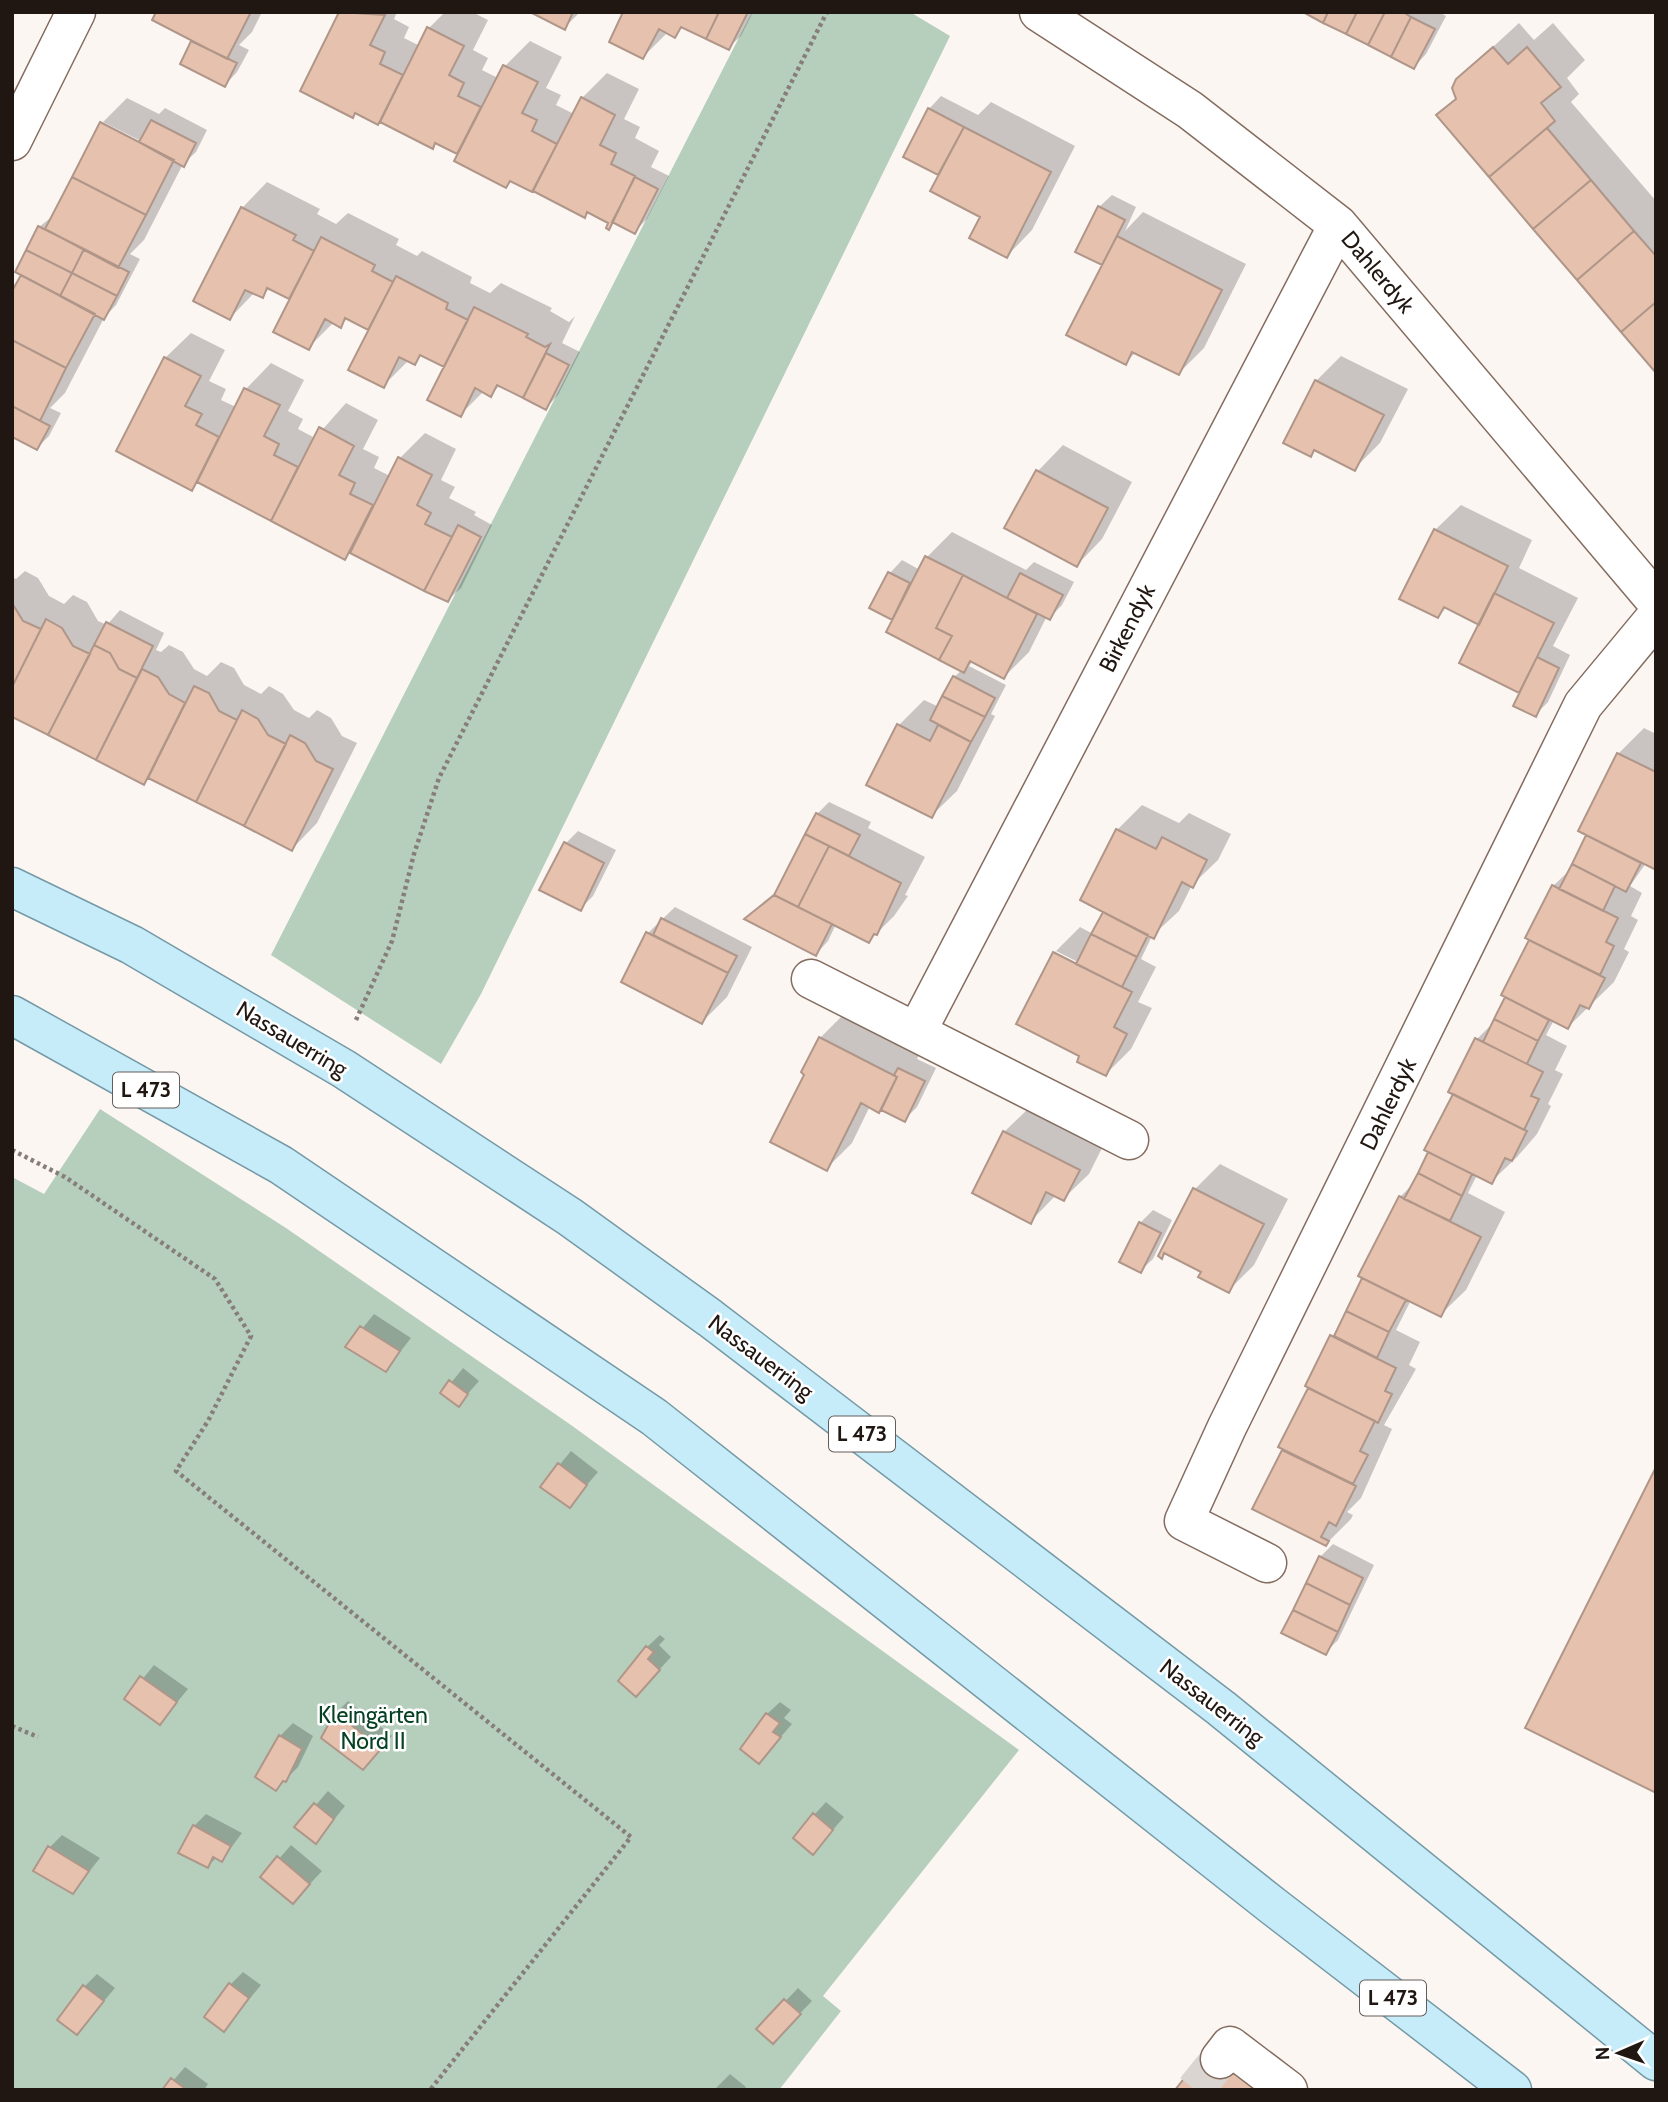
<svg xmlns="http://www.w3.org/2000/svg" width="1668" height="2102" viewBox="0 0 1668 2102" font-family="Cabin,sans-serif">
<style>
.green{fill:#b6cfbd}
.shadow{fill:#0003;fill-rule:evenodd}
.building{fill:#e5c1ae;stroke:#af9689;stroke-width:2}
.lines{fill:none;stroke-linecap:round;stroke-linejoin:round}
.minor-tunnel{stroke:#dbd5d1;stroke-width:38;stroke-dasharray:38 19;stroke-linecap:butt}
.minor-casing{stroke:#846c5f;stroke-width:41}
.major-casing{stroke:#759aa6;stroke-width:41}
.path{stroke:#877e7a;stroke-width:4.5;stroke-dasharray:3.5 3.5;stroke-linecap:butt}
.minor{stroke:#fff;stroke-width:38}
.major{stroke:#c7ecf9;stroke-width:38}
.labels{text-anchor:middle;stroke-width:5;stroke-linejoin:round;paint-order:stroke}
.shield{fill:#fff;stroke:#645d59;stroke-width:2}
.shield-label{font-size:21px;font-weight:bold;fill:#211712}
.street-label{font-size:23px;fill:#211712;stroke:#fff}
.park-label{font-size:23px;fill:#054122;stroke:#fff}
</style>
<rect width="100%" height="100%" fill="#fcf6f3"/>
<!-- green -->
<path class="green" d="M 752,12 L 910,12 L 950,36 L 481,994 L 441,1064 L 271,955 Z
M 100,1109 L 286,1228 L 571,1425 L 1019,1750 L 823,1996 L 841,2011 L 779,2090 L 12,2090 L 12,1177 L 44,1194 Z"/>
<!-- shadow -->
<path class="shadow" d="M 158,12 L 262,12 L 252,32 L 239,45 L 249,50 L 237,72 L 225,85 L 182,63 L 195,40 Z
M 341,12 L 397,12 L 394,19 L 409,27 L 404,38 L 420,46 L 429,28 L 445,12 L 472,12 L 488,20 L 473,50 L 488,58 L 482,70 L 498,78 L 505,66 L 530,41 L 562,57 L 546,88 L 561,95 L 556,105 L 574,114 L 582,98 L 607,73 L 639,89 L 624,119 L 640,127 L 635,138 L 659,151 L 651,167 L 669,176 L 647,219 L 635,231 L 589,211 L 584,216 L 512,180 L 506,186 L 460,153 L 437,142 L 432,146 L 380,120 L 357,112 L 353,116 Z
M 534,12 L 580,12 L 565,27 Z
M 625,12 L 753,12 L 741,36 L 728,48 L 684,26 L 675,35 L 668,32 L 643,57 Z
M 1308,12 L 1439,12 L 1446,16 L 1426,54 L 1414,67 Z
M 1519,23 L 1534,40 L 1553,23 L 1585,60 L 1567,78 L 1579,94 L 1571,102 L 1656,201 L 1656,370 L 1439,115 L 1458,97 L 1457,80 Z
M 941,96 L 978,115 L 991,102 L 1075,146 L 1032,230 L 1007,256 L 983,216 L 944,167 L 938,173 L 929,109 Z
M 127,98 L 159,114 L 165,108 L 207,130 L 196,152 L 183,164 L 144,240 L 130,254 L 140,259 L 116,305 L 104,318 L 65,393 L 50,408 L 61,413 L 49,436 L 37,448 L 22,276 L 17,271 L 39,227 L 54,215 L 102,123 ZM 103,122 L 141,141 L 141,145 L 102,125 Z
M 267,182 L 320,209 L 317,214 L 336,224 L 348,213 L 399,239 L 396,245 L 417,256 L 422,251 L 472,277 L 470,283 L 490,293 L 501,283 L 552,308 L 550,311 L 569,322 L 575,316 L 562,343 L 580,352 L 558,395 L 546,408 L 500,385 L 491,395 L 484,391 L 460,415 L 446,366 L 423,354 L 414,363 L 409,360 L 383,386 L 371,329 L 348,318 L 341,325 L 334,322 L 308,348 L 291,299 L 270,288 L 262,296 L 255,292 L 230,318 L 242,208 Z
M 1112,195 L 1136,207 L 1125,231 L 1143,212 L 1246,264 L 1204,348 L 1179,373 L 1136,352 L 1125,363 L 1107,257 L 1101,263 L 1099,207 Z
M 191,333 L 225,350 L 209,381 L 226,389 L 221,400 L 236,407 L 246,389 L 271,363 L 304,380 L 288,411 L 303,419 L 298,429 L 315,438 L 346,403 L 378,420 L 363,449 L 379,457 L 374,468 L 390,476 L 400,458 L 425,433 L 456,449 L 441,480 L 455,487 L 449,498 L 476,512 L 474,515 L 492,525 L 461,588 L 448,600 L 351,551 L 345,558 L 199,481 L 192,489 L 165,358 Z
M 1341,356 L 1408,389 L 1380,443 L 1354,469 L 1316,449 L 1310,454 L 1316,381 Z
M 1063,445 L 1132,482 L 1102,539 L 1077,565 L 1007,527 L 1038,471 Z
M 1461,505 L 1532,540 L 1519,568 L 1578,598 L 1553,646 L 1570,655 L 1548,702 L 1535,715 L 1524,685 L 1518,691 L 1481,624 L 1447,607 L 1438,616 L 1435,530 Z
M 952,532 L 1026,570 L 1034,562 L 1074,582 L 1062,605 L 1050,617 L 1047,616 L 1029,652 L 1004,677 L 973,661 L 969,666 L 1006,685 L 991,714 L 995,716 L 957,791 L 931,816 L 899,725 L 924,700 L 939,707 L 954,677 L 962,670 L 897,612 L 891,618 L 871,607 L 890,573 L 902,560 L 920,570 L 927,557 Z
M 25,571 L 38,578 L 49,596 L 64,604 L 73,595 L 87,602 L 98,621 L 107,625 L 120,610 L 164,633 L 156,650 L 161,652 L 169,645 L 183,652 L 194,669 L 207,676 L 221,662 L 234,668 L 244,685 L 261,694 L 269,686 L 283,694 L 294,710 L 309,718 L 317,710 L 331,718 L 342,736 L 357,743 L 317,823 L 292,849 L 149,777 L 144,782 L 12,715 L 12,577 L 16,579 Z
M 1644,728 L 1656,734 L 1656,867 L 1646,863 L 1630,886 L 1642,893 L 1631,916 L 1638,920 L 1624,949 L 1629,952 L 1614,982 L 1568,1027 L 1554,1020 L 1546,1035 L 1567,1046 L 1555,1070 L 1563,1074 L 1548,1104 L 1551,1106 L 1537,1134 L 1517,1157 L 1491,1182 L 1477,1175 L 1468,1193 L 1505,1212 L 1466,1290 L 1440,1315 L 1411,1300 L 1396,1330 L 1420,1342 L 1409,1365 L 1416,1369 L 1384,1425 L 1392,1429 L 1361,1498 L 1347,1512 L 1353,1515 L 1351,1519 L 1326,1544 L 1255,1508 L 1285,1449 L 1281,1447 L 1311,1387 L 1307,1385 L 1365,1277 L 1400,1197 L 1415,1182 L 1431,1151 L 1455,1094 L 1450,1091 L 1477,1039 L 1496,1020 L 1507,997 L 1503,995 L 1553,886 L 1572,868 L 1589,834 L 1580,830 L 1618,754 ZM 1556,886 L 1583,899 L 1555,889 Z
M 829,802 L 871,822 L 868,828 L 925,857 L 905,895 L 908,896 L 894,916 L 869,941 L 836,924 L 828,941 L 816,954 L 747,919 L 778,891 L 817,814 Z
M 1142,805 L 1179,823 L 1189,813 L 1231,834 L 1218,860 L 1192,885 L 1179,911 L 1152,936 L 1141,959 L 1156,967 L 1138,1002 L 1152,1008 L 1131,1049 L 1106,1074 L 1082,1055 L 1018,1023 L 1054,953 L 1080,927 L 1093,934 L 1105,911 L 1117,830 ZM 1056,951 L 1078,962 L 1078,966 L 1055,954 Z
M 578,831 L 616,850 L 593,896 L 580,909 L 566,843 Z
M 675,907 L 752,947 L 727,997 L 702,1022 L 623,981 L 648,933 Z
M 845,1013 L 921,1051 L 917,1059 L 936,1068 L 917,1107 L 904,1120 L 870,1106 L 852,1143 L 827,1168 L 806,1074 L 820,1038 Z
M 1030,1107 L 1104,1144 L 1089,1174 L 1063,1199 L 1056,1195 L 1030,1222 L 1004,1132 Z
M 1220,1164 L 1288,1199 L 1254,1265 L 1228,1291 L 1203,1271 L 1166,1252 L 1161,1256 L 1195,1189 Z
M 1153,1210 L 1172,1220 L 1153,1259 L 1140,1271 L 1140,1223 Z
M 374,1314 L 411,1338 L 386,1370 L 348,1346 Z
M 463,1368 L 479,1381 L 458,1405 L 443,1393 Z
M 571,1451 L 598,1472 L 569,1506 L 542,1486 Z
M 1333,1544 L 1374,1565 L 1338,1640 L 1326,1652 L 1284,1632 L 1320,1557 Z
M 660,1635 L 665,1639 L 659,1645 L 671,1657 L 636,1695 L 647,1647 Z
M 154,1665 L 188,1689 L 160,1723 L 127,1698 Z
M 348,1701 L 392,1736 L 375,1755 L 336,1713 Z
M 780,1702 L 791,1710 L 784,1718 L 792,1724 L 759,1762 L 767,1714 Z
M 293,1723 L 313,1736 L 298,1767 L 276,1789 L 280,1736 Z
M 328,1791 L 345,1806 L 316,1842 L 297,1827 Z
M 826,1802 L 844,1817 L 813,1853 L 814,1815 Z
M 206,1814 L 242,1833 L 222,1860 L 217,1857 L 208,1866 L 194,1826 Z
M 62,1835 L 100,1858 L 73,1892 L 50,1847 Z
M 291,1845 L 322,1871 L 293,1902 L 263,1877 Z
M 243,1972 L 261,1985 L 224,2030 L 231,1984 Z
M 97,1974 L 115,1988 L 77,2033 L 85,1986 Z
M 798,1988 L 812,2001 L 785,2029 L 759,2029 Z
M 185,2067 L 208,2084 L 204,2090 L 165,2090 Z
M 730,2074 L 746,2087 L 744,2090 L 714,2090 Z"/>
<!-- building -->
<path class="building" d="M 156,12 L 251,12 L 227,59 L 152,20 Z
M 339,12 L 385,15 L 370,45 L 385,52 L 380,64 L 403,75 L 378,125 L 355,113 L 353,118 L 300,91 Z
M 530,12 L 573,12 L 565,30 Z
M 623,12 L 719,12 L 706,39 L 681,27 L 675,38 L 659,29 L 643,59 L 609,42 Z
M 719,12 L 748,12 L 729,50 L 706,39 Z
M 1303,12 L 1328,12 L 1323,23 Z
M 1328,12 L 1357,12 L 1346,34 L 1323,23 Z
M 1357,12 L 1385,12 L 1368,45 L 1346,34 Z
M 1385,12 L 1403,12 L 1411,17 L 1391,57 L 1368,45 Z
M 1411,17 L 1435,29 L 1414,69 L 1391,57 Z
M 427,27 L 464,46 L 449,75 L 464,83 L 458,96 L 481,107 L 457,154 L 435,143 L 433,149 L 380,122 Z
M 191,41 L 237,63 L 225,87 L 180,64 Z
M 1493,47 L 1508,64 L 1527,47 L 1561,87 L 1541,103 L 1555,121 L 1489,177 L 1436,115 L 1456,99 L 1452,88 L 1456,79 Z
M 503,65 L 538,82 L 522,113 L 537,120 L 532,131 L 557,144 L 532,192 L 510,181 L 506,188 L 454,161 Z
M 581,97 L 615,115 L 600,145 L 616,153 L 611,164 L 635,176 L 609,230 L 606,228 L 608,223 L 587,212 L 585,218 L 533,191 Z
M 928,108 L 964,127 L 938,175 L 903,157 Z
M 151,120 L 196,143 L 184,167 L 139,142 Z
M 100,122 L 174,160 L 146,215 L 72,177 Z
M 964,127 L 1051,172 L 1007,258 L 969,238 L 980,217 L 930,191 Z
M 1547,128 L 1591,180 L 1533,229 L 1489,177 Z
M 72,177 L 146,215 L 118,268 L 45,229 Z
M 635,177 L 658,189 L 635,234 L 612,222 Z
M 1591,180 L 1634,231 L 1577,280 L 1533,229 Z
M 1098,206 L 1125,220 L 1102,265 L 1075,252 Z
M 241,207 L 296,235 L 293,240 L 314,251 L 289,299 L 267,288 L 263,298 L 245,290 L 230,320 L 193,301 Z
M 38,226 L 84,249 L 72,273 L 26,250 Z
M 1634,231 L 1656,256 L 1656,302 L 1621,332 L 1577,280 Z
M 1117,236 L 1222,290 L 1179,375 L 1132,352 L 1126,365 L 1066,335 Z
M 321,237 L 375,265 L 372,271 L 393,282 L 368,330 L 345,318 L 341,328 L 325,319 L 309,350 L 273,332 Z
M 84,249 L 129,272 L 117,296 L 72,273 Z
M 26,250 L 72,273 L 60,296 L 15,272 Z
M 72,273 L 117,296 L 104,320 L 60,296 Z
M 21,275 L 95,314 L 66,368 L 12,340 L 12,291 Z
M 396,276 L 448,303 L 446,309 L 468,320 L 444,367 L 420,355 L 415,365 L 399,357 L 384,388 L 348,370 Z
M 1656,302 L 1656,373 L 1621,332 Z
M 474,307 L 528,334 L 526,337 L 545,347 L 550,344 L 523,398 L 497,385 L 491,397 L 475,388 L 461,417 L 427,400 Z
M 12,340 L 66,368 L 40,421 L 12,406 Z
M 546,353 L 569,365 L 546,410 L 523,398 Z
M 164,357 L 201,376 L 185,406 L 202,414 L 196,425 L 219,437 L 192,491 L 116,451 Z
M 1315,380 L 1384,415 L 1355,471 L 1314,450 L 1311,457 L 1283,443 Z
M 244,388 L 280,405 L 264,436 L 279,444 L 274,455 L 298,467 L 271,521 L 197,482 Z
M 12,406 L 50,426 L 37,450 L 12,437 Z
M 319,427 L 354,446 L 339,475 L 355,483 L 350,494 L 373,505 L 345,560 L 271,521 Z
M 398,457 L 432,475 L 417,505 L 431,513 L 425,524 L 452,537 L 424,591 L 350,553 Z
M 1036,470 L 1108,508 L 1077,567 L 1004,528 Z
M 458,525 L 481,537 L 448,602 L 424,591 Z
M 1434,529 L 1508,566 L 1479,625 L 1444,607 L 1438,618 L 1399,599 Z
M 925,556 L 963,575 L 936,628 L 952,636 L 939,660 L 886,632 Z
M 888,572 L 910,583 L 892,620 L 869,608 Z
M 1020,573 L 1063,595 L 1050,620 L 1007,598 Z
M 963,575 L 1037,614 L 1004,679 L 970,661 L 964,673 L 939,660 L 952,636 L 936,628 Z
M 1494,593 L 1554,623 L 1519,693 L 1459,663 Z
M 12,603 L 23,621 L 41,629 L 12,687 Z
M 46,619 L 62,628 L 73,646 L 90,654 L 48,735 L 12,717 L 12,687 Z
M 106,622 L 153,646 L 137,678 L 119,669 L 110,653 L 94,645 Z
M 94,645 L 110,653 L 119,669 L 137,678 L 96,760 L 48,735 Z
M 1537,657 L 1559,668 L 1536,717 L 1513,706 Z
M 142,669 L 158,677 L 169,694 L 185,703 L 144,785 L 96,760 Z
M 953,676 L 995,698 L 985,717 L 942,696 Z
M 194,686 L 209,693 L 219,711 L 237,720 L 196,802 L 148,778 Z
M 942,696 L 985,717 L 971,742 L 930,720 Z
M 242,710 L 258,719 L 268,735 L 286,744 L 244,826 L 196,802 Z
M 897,724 L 930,741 L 938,725 L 971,742 L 932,818 L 866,785 Z
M 290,735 L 305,743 L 316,761 L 333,769 L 292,851 L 244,826 Z
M 1617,753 L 1656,772 L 1656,870 L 1578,831 Z
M 816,813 L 860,835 L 849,856 L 805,834 Z
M 1116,829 L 1156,849 L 1162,837 L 1207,860 L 1193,888 L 1182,882 L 1154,939 L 1080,900 Z
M 805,834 L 829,846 L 798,907 L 774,895 Z
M 1586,835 L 1641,863 L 1626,892 L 1572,864 Z
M 564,842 L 604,863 L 581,911 L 539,890 Z
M 829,846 L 901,883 L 877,935 L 874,934 L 869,943 L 798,907 Z
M 1572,864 L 1615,886 L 1603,911 L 1559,889 Z
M 1552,885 L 1618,918 L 1606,942 L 1614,946 L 1600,975 L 1525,938 Z
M 774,895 L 832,924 L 816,956 L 744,919 Z
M 1103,912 L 1148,935 L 1137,957 L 1091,934 Z
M 661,918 L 737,956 L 728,973 L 653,935 Z
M 646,932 L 728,973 L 702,1024 L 621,982 Z
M 1091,934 L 1137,957 L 1122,987 L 1076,964 Z
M 1529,940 L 1605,978 L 1589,1009 L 1580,1005 L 1568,1029 L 1501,995 Z
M 1053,952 L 1132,992 L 1114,1027 L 1127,1034 L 1106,1076 L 1077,1062 L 1079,1056 L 1016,1024 Z
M 1505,997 L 1549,1020 L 1538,1041 L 1494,1019 Z
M 1494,1019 L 1538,1041 L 1527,1064 L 1483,1042 Z
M 819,1037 L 897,1077 L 879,1113 L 861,1103 L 827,1171 L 770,1142 L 804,1075 L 801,1072 Z
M 1475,1038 L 1543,1072 L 1531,1096 L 1539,1099 L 1524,1130 L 1448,1092 Z
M 898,1068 L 925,1081 L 905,1122 L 881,1110 L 897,1077 L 894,1075 Z
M 1453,1094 L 1527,1131 L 1512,1161 L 1505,1158 L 1492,1184 L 1424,1150 Z
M 1003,1131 L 1080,1170 L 1064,1201 L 1046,1192 L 1031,1224 L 972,1193 Z
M 1428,1152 L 1472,1174 L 1462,1196 L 1418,1173 Z
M 1418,1173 L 1462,1196 L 1450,1221 L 1404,1199 Z
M 1193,1188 L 1264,1224 L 1229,1293 L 1198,1277 L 1201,1272 L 1164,1253 L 1162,1259 L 1158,1256 Z
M 1399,1196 L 1481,1237 L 1441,1317 L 1358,1276 Z
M 1139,1222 L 1161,1233 L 1141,1273 L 1119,1262 Z
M 1362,1278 L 1406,1300 L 1389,1332 L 1346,1311 Z
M 1346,1311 L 1389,1332 L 1377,1358 L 1334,1336 Z
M 360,1326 L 400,1351 L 386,1372 L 345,1347 Z
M 1330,1335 L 1396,1368 L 1385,1391 L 1392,1394 L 1378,1423 L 1305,1386 Z
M 449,1380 L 468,1394 L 459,1407 L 440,1393 Z
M 1308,1388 L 1375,1421 L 1360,1451 L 1368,1455 L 1353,1484 L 1278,1447 Z
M 1282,1450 L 1356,1486 L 1336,1526 L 1329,1522 L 1321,1537 L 1329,1541 L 1326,1546 L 1252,1509 Z
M 558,1463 L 587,1485 L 570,1508 L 540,1487 Z
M 1656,1467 L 1656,1793 L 1525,1728 Z
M 1319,1556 L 1363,1578 L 1350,1605 L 1306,1583 Z
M 1306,1583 L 1350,1605 L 1338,1632 L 1293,1610 Z
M 1293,1610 L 1338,1632 L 1326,1655 L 1281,1633 Z
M 646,1646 L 654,1652 L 648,1659 L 660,1670 L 636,1697 L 618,1681 Z
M 140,1676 L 177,1702 L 160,1725 L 124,1699 Z
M 335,1712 L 381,1749 L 363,1770 L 321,1738 Z
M 766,1713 L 780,1723 L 773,1732 L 781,1737 L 759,1764 L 740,1749 Z
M 279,1735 L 302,1749 L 286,1782 L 283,1781 L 276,1791 L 255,1777 Z
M 314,1803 L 334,1819 L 316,1844 L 294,1827 Z
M 813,1813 L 833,1830 L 813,1855 L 793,1838 Z
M 193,1825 L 231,1846 L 222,1862 L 213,1857 L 208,1868 L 178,1853 Z
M 48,1846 L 89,1871 L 73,1894 L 33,1871 Z
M 277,1856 L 310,1884 L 293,1904 L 260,1877 Z
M 229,1983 L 249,1998 L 224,2032 L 204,2017 Z
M 83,1985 L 104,2001 L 77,2035 L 57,2020 Z
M 784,1999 L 801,2014 L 773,2044 L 756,2029 Z
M 1209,2047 L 1263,2090 L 1175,2090 Z
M 171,2078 L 187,2090 L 162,2090 Z"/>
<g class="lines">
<!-- minor-tunnel -->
<path class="minor-tunnel" d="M 1195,2090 L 1220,2059"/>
<!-- minor casing -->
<g class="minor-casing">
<path id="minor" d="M 1039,12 L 1190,110 L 1338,225 L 1656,601
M 12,141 L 76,12
M 811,979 L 1129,1140
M 917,1031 L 1338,225
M 1267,1563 L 1184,1521 L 1227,1427 L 1583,705 L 1656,617
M 1220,2059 L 1230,2046 L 1288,2090"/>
</g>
<!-- major casing -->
<g class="major-casing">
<path id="major" d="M 12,887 L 132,945 L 344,1069 L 570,1217 L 710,1318 L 1221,1708 L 1656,2061
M 12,1015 L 281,1165 L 654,1417 L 1273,1906 L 1512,2090"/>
</g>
<!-- path -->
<path class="path" d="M 356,1020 L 392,941 L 414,854 L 439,778 L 827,12
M 12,1150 L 65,1177 L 215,1279 L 251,1336 L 208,1421 L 176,1471 L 631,1837 L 430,2090
M 12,1726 L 38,1737"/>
<!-- minor -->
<use href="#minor" class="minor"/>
<!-- major -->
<use href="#major" class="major"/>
</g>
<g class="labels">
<!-- shield labels -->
<g class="shield">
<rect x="113" y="1072.5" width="66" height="35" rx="5"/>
<rect x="829" y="1416.5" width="66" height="35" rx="5"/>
<rect x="1360" y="1980.5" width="66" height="35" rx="5"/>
</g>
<g class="shield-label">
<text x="146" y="1097">L 473</text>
<text x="862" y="1441">L 473</text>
<text x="1393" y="2005">L 473</text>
</g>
<!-- street labels -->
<g class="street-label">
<text transform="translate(1378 272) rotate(50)" y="8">Dahlerdyk</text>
<text transform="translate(1127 628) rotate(-63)" y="8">Birkendyk</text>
<text transform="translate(292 1039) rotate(31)" y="8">Nassauerring</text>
<text transform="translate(1388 1104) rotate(-64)" y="8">Dahlerdyk</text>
<text transform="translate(761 1357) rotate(37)" y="8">Nassauerring</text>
<text transform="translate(1212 1702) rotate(38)" y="8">Nassauerring</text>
</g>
<!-- park labels -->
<g class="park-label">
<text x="373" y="1723">Kleingärten<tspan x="373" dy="26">Nord II</tspan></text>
</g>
</g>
<!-- border -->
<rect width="1668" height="2102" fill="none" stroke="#211712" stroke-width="28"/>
<!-- north arrow -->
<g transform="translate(1619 2053) rotate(268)" stroke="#ffffff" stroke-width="5" paint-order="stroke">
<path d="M0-5L12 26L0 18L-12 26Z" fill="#211712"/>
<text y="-10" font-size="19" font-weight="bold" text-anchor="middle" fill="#211712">N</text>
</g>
</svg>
